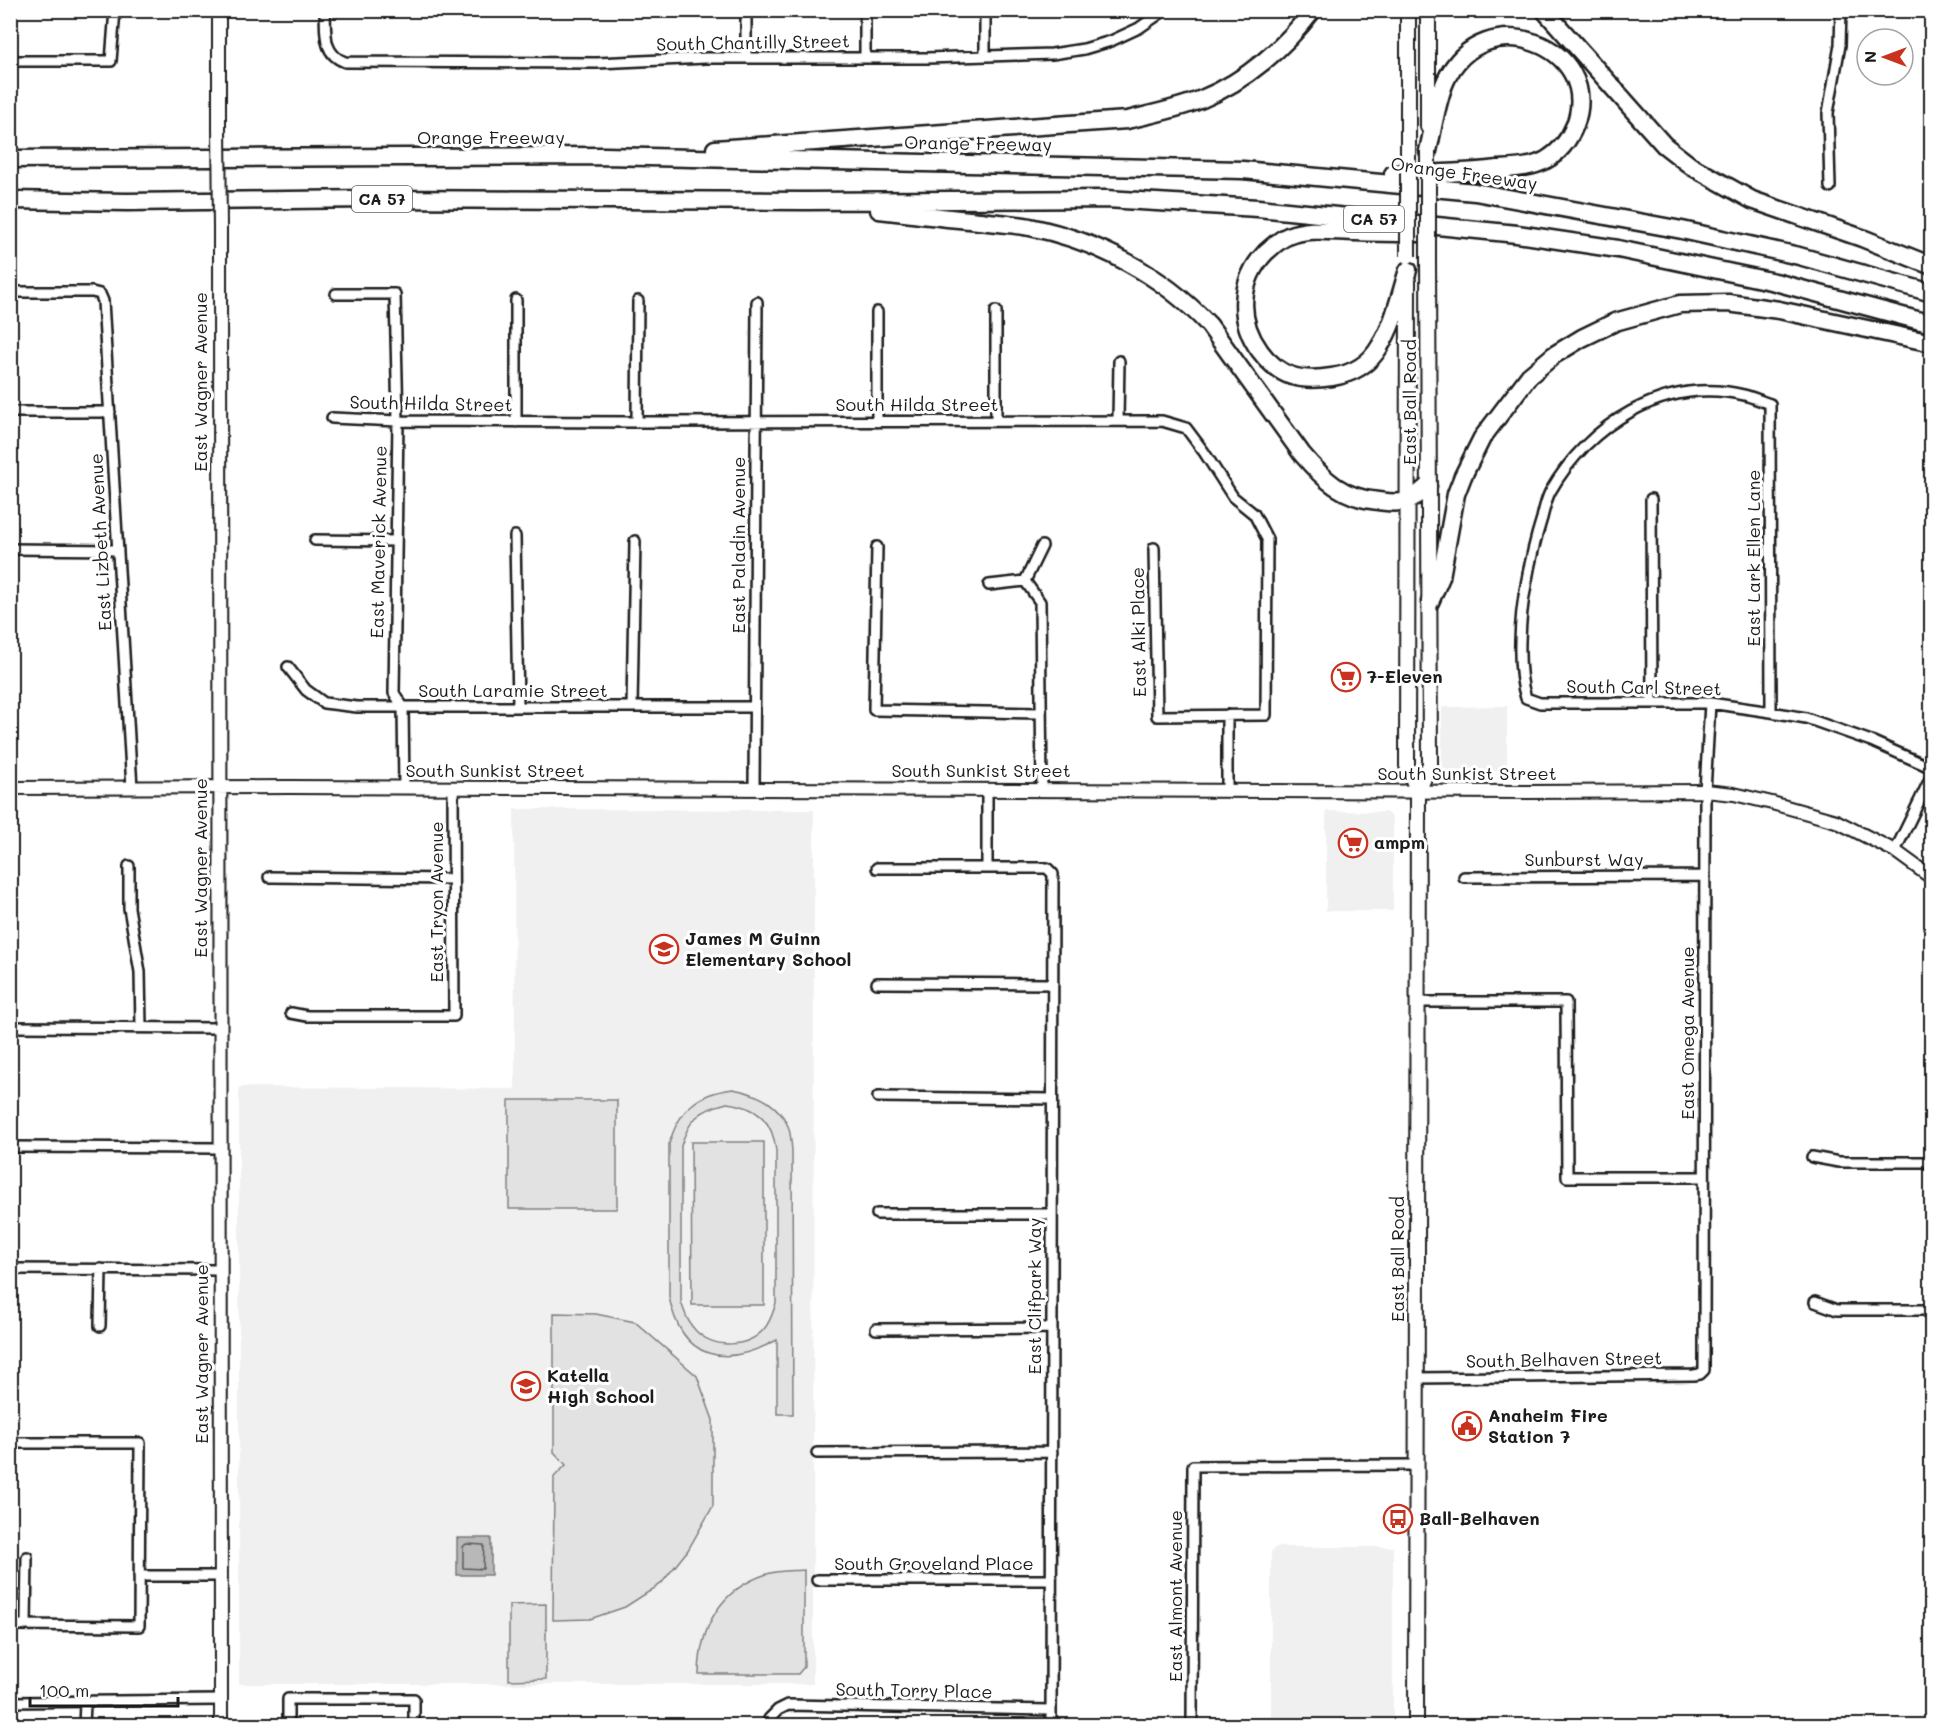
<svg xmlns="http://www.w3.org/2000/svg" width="1942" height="1736" viewBox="0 0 1942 1736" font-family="Mali,sans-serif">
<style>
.built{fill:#f0f0f0}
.green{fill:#e2e2e2;stroke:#7f7f7f;stroke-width:1.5;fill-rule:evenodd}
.water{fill:#b8b8b8;stroke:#7a7a7a;stroke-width:1.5}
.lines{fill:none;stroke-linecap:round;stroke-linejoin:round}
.shore{stroke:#5a5a5a;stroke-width:1.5}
.street-casing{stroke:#1c1c1c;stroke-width:14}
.secondary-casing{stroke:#1c1c1c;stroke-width:16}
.primary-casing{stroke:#1c1c1c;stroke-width:18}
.highway-casing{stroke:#1c1c1c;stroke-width:21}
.street{stroke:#fff;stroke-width:9}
.secondary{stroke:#fff;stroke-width:12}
.primary{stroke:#fff;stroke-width:14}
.highway{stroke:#fff;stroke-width:16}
.secondary-bridge-casing{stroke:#1c1c1c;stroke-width:16;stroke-linecap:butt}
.primary-bridge-casing{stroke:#1c1c1c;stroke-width:18;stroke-linecap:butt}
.secondary-bridge{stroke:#fff;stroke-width:12}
.primary-bridge{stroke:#fff;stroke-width:14}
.labels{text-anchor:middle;stroke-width:6;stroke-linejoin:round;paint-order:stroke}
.shield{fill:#fff;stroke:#606060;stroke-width:1.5}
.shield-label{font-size:16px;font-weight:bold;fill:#1c1c1c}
.street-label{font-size:18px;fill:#1c1c1c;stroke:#fff}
.poi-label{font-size:18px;font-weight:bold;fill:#1c1c1c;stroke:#fff;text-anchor:start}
</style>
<rect width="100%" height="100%" fill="#fff"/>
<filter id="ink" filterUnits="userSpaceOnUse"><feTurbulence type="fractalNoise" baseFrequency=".0167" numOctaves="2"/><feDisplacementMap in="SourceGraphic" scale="12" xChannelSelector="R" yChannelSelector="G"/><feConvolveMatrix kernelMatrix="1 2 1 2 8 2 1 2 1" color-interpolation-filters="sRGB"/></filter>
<g filter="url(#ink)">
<!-- built -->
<path class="built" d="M 1507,706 L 1507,771 L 1448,771 L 1442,766 L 1442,707 Z
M 514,809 L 814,810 L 813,1684 L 239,1684 L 239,1087 L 515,1089 Z
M 1326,811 L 1385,812 L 1391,816 L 1393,824 L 1393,911 L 1326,911 Z
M 1276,1547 L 1393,1547 L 1393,1725 L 1205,1725 L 1205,1721 L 1271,1722 L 1271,1552 Z"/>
<!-- green -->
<path class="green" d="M 733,1089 C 756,1093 778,1103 788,1126 C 791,1133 791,1143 792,1150 L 793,1414 L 777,1414 L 777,1340 C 725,1368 682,1361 669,1297 L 669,1144 C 679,1110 697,1093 733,1089 ZM 727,1103 C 757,1106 773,1121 776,1151 L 776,1303 C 773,1312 771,1321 764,1329 C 748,1348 714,1349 696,1331 C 688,1323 685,1313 681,1302 L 681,1146 C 689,1119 699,1110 727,1103 Z
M 509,1100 L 617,1100 L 617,1209 L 509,1209 Z
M 691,1142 L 764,1142 L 764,1305 L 692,1305 Z
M 554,1313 L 596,1314 L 635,1322 L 697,1376 L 713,1420 L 713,1506 L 688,1550 L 661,1584 L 625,1607 L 590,1619 L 553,1620 L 554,1477 L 566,1465 L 554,1452 Z
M 804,1570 L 804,1667 L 798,1674 L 699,1674 C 700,1627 720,1589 767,1574 C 778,1570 792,1571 804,1570 Z
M 546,1604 L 546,1679 L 509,1680 L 509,1605 Z"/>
<!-- water -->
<path class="water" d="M 457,1538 L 491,1538 L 491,1575 L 457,1575 Z"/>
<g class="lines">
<!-- shore -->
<path class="shore" d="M 466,1544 L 484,1545 L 483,1569 L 463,1568 L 463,1547 Z"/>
<!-- street casing -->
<g class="street-casing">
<path id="street" d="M 325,10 C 326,31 322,54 345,62 L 597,63 L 706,58 L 927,58 L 1052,54 L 1084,49 L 1111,41 L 1139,28 L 1165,10
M 746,10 L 746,58
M 985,10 L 985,56
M 865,58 L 865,10
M 10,61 L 111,61 L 115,10
M 1830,187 L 1828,113 L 1840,45 L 1841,10
M 10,292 L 92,292 L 100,294 L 103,301 L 132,788
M 336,294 L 395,294 L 398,421 L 394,693 L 403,707 L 404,788
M 516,300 L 516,422
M 996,311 L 996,421
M 877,312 L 877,422
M 10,412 L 110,412
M 332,418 L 398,421 L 637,422 L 1162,421 L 1186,428 L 1204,452 L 1233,497 L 1254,514 L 1267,539 L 1266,715 L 1157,716 L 1154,548
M 1118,420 L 1119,361
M 637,422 L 638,301
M 1651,499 L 1652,702
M 515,536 L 518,707
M 315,540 L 396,541
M 877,547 L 874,710 L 1040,713
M 10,549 L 118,550
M 1025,581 L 1040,602 L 1042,790
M 989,585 L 1025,581 L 1042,546
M 288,667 L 306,690 L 324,703 L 357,707 L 754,707
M 632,707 L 635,541
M 1771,712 L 1770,404 C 1761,401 1752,397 1744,395 C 1664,376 1588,425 1550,492 C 1546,500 1544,510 1542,518 C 1535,540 1530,562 1526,585 C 1520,615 1516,668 1526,698 L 1540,703 L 1710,703 L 1771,712 L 1806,718 L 1871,741 L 1932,768
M 1227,715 L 1227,790
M 754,789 L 757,302
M 987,790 L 987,868
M 1895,851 L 1932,775
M 129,866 L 129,908 L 140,972 L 141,1027
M 877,868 L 1047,868 L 1053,874 L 1051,1726
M 269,877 L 453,879
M 1464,877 L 1704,876
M 877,983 L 1053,984
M 1417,1002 L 1566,1002 L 1567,1177 L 1704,1177
M 291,1013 L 307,1016 L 454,1016 L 453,788
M 10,1027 L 220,1028
M 878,1097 L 1052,1099
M 10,1147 L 220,1148
M 1812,1157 L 1839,1162 L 1932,1162
M 877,1214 L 1052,1214
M 10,1269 L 220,1270
M 1815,1302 L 1837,1310 L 1932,1310
M 100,1326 L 101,1269
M 876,1329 L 1052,1328
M 1416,1378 L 1694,1375 L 1700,1374 L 1704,1370 L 1705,791 L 1710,703
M 10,1443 L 140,1443 L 139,1626 L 10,1625
M 817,1453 L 1052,1452
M 139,1576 L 221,1576
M 817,1580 L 1051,1580
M 26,1625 L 27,1557
M 10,1702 L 221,1700
M 84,1726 L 85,1703
M 288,1726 L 288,1699 L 414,1699 L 414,1726
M 769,1726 L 769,1719 L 778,1710 L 788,1705 L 1051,1710
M 1192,1726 L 1193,1466 L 1415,1465"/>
</g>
<!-- secondary casing -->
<g class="secondary-casing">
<path id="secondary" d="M 219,10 L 219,128
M 220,228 L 221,1726
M 10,788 L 288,787 L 1528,792 L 1705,791 L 1734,794 L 1772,803 L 1836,821 L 1895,851 L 1932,878"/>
</g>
<!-- primary casing -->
<g class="primary-casing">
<path id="primary" d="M 1428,127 L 1428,10
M 1408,148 L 1408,10
M 1408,281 L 1407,766 L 1418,792 L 1416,1726
M 1418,792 L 1430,764 L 1428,258"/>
</g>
<!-- highway casing -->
<g class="highway-casing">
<path id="highway" d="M 1544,10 L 1664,145 L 1691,166 L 1752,200 L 1862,238 L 1932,266
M 715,149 L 1127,120 C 1152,114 1178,109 1202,99 C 1246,81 1285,47 1313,10
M 10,159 L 604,156 L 1243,170 L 1475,192 L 1682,230 L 1799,256 L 1932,293
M 1393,174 C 1429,174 1463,173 1498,169 C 1515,168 1531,168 1546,160 C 1560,152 1569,140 1575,125 C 1604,46 1483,0 1446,80 C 1437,99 1433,130 1428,151
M 10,200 L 127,202 L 370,199 L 806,201 L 1106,199 L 1258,208 L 1517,234 L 1618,249 L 1775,282 L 1932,324
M 879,210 C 912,214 946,218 979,221 C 996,223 1013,224 1030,227 C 1098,241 1161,274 1209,325 L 1302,454 C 1324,480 1343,498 1378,501 C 1387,502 1397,504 1406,501 C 1414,499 1422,491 1428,486
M 1408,270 C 1400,295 1394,324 1380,346 C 1370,364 1352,374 1332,377 C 1319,379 1305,380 1292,376 C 1279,372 1267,361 1260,351 C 1237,320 1239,280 1266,252 C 1273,246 1280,239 1288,236 C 1309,227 1334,232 1356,232 C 1377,233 1398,233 1419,233
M 1430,602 L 1441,577 L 1456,494 L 1463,476 L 1482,438 L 1529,376 L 1554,355 L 1582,338 L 1615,322 L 1680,304 L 1728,303 L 1779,310 L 1932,343"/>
</g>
<!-- street -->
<use href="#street" class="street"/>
<!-- secondary -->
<use href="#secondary" class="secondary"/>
<!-- primary -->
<use href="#primary" class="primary"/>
<!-- highway -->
<use href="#highway" class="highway"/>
<!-- secondary-bridge casing -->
<g class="secondary-bridge-casing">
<path id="secondary-bridge" d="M 219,128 L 220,228"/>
</g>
<!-- primary-bridge casing -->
<g class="primary-bridge-casing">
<path id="primary-bridge" d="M 1408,148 L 1408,256
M 1428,151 L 1428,258"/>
</g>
<!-- secondary-bridge -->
<use href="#secondary-bridge" class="secondary-bridge"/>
<!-- primary-bridge -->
<use href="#primary-bridge" class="primary-bridge"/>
</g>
</g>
<!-- icons -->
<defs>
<g id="supermarket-ring" transform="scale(1.5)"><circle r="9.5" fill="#fff" stroke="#c8321e" stroke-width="1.5"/><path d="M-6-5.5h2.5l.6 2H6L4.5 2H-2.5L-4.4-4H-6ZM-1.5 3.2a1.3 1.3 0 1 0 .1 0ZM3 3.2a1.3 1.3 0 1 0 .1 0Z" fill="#c8321e"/></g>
<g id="school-ring" transform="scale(1.5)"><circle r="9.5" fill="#fff" stroke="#c8321e" stroke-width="1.5"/><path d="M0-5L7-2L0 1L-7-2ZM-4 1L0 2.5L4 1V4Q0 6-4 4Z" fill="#c8321e"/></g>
<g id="civic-ring" transform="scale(1.5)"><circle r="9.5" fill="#fff" stroke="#c8321e" stroke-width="1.5"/><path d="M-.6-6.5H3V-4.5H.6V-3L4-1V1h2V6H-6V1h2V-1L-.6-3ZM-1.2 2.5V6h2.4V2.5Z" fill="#c8321e"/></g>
<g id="bus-ring" transform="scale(1.5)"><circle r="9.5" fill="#fff" stroke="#c8321e" stroke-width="1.5"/><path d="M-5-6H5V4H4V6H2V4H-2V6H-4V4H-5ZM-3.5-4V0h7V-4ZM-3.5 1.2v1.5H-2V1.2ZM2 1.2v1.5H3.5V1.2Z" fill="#c8321e"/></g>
</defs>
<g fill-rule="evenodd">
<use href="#supermarket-ring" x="1346" y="677"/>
<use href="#supermarket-ring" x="1353" y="843"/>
<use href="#school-ring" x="664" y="949"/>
<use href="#school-ring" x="526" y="1386"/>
<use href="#civic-ring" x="1467" y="1426"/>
<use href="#bus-ring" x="1398" y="1519"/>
</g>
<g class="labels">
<!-- shield labels -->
<g class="shield">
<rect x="352" y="186" width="60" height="26" rx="4.5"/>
<rect x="1344" y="206" width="60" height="26" rx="4.5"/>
</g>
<g class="shield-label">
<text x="382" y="205">CA 57</text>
<text x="1374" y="225">CA 57</text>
</g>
<!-- street labels -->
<g class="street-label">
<text transform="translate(753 43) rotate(-1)" y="6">South Chantilly Street</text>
<text x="491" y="144">Orange Freeway</text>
<text transform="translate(978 144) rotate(1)" y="6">Orange Freeway</text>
<text transform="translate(1464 174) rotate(8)" y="6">Orange Freeway</text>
<text transform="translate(201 382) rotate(-90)" y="6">East Wagner Avenue</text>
<text transform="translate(1410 402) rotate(-90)" y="6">East Ball Road</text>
<text transform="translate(431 404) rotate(1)" y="6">South Hilda Street</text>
<text x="917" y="411">South Hilda Street</text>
<text transform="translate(101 542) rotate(-93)" y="6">East Lizbeth Avenue</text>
<text transform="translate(379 542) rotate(-89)" y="6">East Maverick Avenue</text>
<text transform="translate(739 545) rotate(-90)" y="6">East Paladin Avenue</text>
<text transform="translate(1754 558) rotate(-90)" y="6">East Lark Ellen Lane</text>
<text transform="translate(1139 632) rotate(-91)" y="6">East Alki Place</text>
<text transform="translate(1644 688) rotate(1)" y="6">South Carl Street</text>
<text x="513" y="697">South Laramie Street</text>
<text x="495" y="777">South Sunkist Street</text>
<text x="981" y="777">South Sunkist Street</text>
<text x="1467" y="780">South Sunkist Street</text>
<text x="1584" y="866">Sunburst Way</text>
<text transform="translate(201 868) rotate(-90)" y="6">East Wagner Avenue</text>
<text transform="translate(437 902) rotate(-90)" y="6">East Tryon Avenue</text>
<text transform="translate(1688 1033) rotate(-90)" y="6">East Omega Avenue</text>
<text transform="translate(1398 1259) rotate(-90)" y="6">East Ball Road</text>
<text transform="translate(1035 1296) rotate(-90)" y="6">East Clifpark Way</text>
<text transform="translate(202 1354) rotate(-90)" y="6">East Wagner Avenue</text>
<text transform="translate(1564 1360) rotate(-1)" y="6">South Belhaven Street</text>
<text x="934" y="1570">South Groveland Place</text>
<text transform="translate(1176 1596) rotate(-90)" y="6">East Almont Avenue</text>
<text transform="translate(914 1691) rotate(1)" y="6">South Torry Place</text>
</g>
<!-- poi labels -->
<g class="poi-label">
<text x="1367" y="683">7-Eleven</text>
<text x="1374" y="849">ampm</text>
<text x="685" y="945">James M Guinn<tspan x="685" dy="21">Elementary School</tspan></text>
<text x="547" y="1382">Katella<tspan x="547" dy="21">High School</tspan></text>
<text x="1488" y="1422">Anaheim Fire<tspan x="1488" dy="21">Station 7</tspan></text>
<text x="1419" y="1525">Ball-Belhaven</text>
</g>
</g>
<!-- margin -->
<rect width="1942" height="1736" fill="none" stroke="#fff" stroke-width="36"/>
<rect x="18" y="18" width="1906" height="1700" fill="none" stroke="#1c1c1c" stroke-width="2" filter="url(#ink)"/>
<!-- north arrow -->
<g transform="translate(1885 57) rotate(270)"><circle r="28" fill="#ffffff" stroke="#a4a4a4" stroke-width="1.5"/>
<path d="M0-4.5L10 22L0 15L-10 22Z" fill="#c8321e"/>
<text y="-9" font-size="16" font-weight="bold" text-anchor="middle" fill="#1c1c1c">N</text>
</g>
<!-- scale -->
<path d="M30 1697v9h148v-9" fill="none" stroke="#1c1c1c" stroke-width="3"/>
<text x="39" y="1697" font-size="18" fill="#1c1c1c" stroke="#ffffff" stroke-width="4.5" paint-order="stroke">100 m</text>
</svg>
